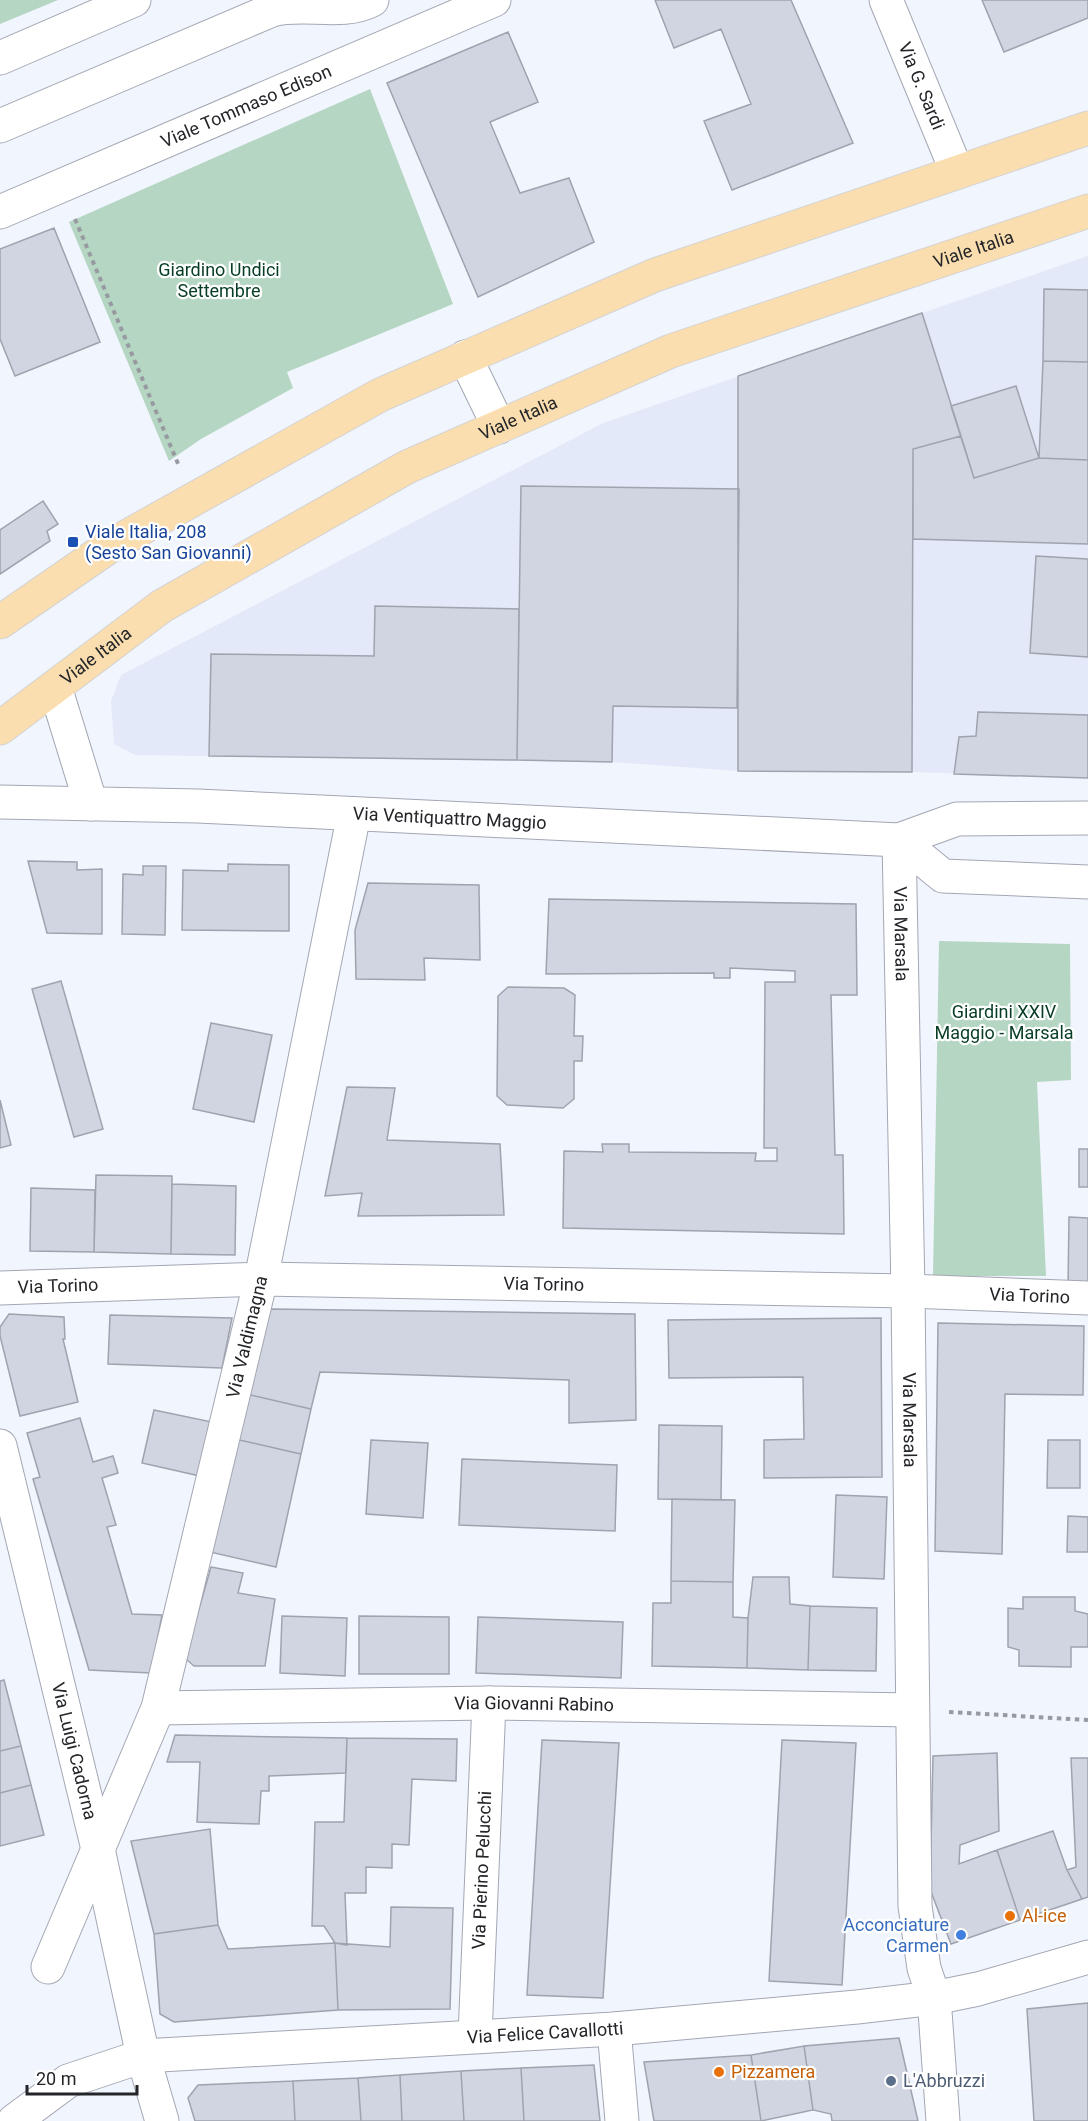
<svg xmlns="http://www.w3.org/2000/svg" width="1088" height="2121" viewBox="0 0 1088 2121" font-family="Roboto,sans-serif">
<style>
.built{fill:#e3e9f8}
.green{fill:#b5d6c2}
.building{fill:#d1d5e1;stroke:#9fa3ae;stroke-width:1.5}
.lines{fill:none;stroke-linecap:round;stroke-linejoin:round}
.minor-casing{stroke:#a3a7b2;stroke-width:35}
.major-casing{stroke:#d3d3d4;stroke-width:35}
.path{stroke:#979aa1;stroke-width:4;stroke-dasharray:4.5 4.5;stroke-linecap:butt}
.minor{stroke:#fff;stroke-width:33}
.major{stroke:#fbdeaf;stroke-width:33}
.transit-dot{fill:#1a4fb4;stroke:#fff;stroke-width:2}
.food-dot{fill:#e8710a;stroke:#fff;stroke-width:2}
.shop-dot{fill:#3f7fe0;stroke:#fff;stroke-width:2}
.service-dot{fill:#5c6f8a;stroke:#fff;stroke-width:2}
.labels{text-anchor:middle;stroke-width:4.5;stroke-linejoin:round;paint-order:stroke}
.street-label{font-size:18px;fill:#232529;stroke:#fff}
.park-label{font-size:18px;fill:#063d24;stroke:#fff}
.transit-label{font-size:18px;fill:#164399;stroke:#fff;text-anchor:start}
.food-label{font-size:18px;fill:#c56008;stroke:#fff;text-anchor:start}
.shop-label{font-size:18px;fill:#366cbe;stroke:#fff;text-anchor:end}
.service-label{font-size:18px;fill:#4e5e75;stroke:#fff;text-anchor:start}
</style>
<rect width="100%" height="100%" fill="#f1f5fe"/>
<!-- built -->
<path class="built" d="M 1088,256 L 1088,778 L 912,772 L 738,771 L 612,762 L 135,755 L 114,744 L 111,701 L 121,675 L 603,423 Z"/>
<!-- green -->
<path class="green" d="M 0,0 L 58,0 L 0,24 Z
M 370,89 L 453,304 L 287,372 L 293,388 L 201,439 L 169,461 L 69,222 Z
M 939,941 L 1070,944 L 1071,1080 L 1037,1082 L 1046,1276 L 933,1276 Z"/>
<!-- building -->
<path class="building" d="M 655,0 L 791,0 L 853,143 L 732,190 L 704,121 L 751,104 L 721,29 L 674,48 Z
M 982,0 L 1088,0 L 1088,18 L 1004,52 Z
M 508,32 L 538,102 L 490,122 L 520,193 L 569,178 L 594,242 L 478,297 L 387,83 Z
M 54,228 L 100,342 L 15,376 L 0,339 L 0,249 Z
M 1044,289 L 1088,290 L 1088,362 L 1043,361 Z
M 922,313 L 961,436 L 913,449 L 912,772 L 738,771 L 738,376 Z
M 1043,361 L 1088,362 L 1088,460 L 1039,458 Z
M 1016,386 L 1039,458 L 974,478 L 951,406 Z
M 961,436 L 974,478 L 1039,458 L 1088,460 L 1088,544 L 913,539 L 913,449 Z
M 521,486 L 739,489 L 737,708 L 613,706 L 612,762 L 517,760 Z
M 43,501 L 58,524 L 47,531 L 50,541 L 0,574 L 0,530 Z
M 1036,556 L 1088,559 L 1088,657 L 1030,653 Z
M 375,606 L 519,609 L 517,760 L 209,756 L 211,654 L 374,656 Z
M 978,712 L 1088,715 L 1088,778 L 954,774 L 959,737 L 976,736 Z
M 28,861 L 77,862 L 77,870 L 102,869 L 102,934 L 47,933 Z
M 228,864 L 289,865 L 289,931 L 182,930 L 183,870 L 228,871 Z
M 143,866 L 166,866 L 165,935 L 122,934 L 123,874 L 143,875 Z
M 368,883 L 479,885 L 480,960 L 424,958 L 425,980 L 356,979 L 355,930 Z
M 549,899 L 856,904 L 857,995 L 831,995 L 835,1155 L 843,1155 L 844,1234 L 563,1228 L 564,1151 L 603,1152 L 602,1144 L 629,1144 L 629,1152 L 756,1153 L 755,1161 L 777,1161 L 777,1148 L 764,1148 L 765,982 L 795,982 L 795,971 L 730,968 L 730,978 L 714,978 L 714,973 L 546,974 Z
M 61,981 L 103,1129 L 74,1137 L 32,989 Z
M 508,987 L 564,988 L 575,995 L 574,1036 L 583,1036 L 582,1061 L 574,1061 L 574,1099 L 563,1108 L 507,1105 L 497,1096 L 498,996 Z
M 211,1023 L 272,1035 L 254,1122 L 193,1109 Z
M 347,1087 L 395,1088 L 387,1140 L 500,1144 L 504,1215 L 358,1216 L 362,1193 L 325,1196 Z
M 0,1100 L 11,1145 L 0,1148 Z
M 1079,1149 L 1088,1149 L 1088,1187 L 1079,1187 Z
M 96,1175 L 172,1176 L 171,1254 L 94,1252 Z
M 172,1184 L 236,1186 L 235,1255 L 171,1254 Z
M 31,1188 L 95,1190 L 94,1252 L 30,1251 Z
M 1069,1217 L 1088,1218 L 1088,1287 L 1068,1287 Z
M 270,1309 L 635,1314 L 636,1420 L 569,1423 L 569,1380 L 320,1372 L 311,1409 L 246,1394 Z
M 9,1314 L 64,1317 L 65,1339 L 63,1339 L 78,1402 L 20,1416 L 0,1336 L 0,1327 Z
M 110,1315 L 232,1318 L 222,1368 L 108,1364 Z
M 881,1318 L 882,1477 L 764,1478 L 764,1440 L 804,1439 L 803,1377 L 669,1378 L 668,1320 Z
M 938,1323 L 1084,1326 L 1083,1395 L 1005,1394 L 1002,1554 L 935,1551 Z
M 246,1394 L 311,1409 L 301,1454 L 235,1439 Z
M 154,1410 L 212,1422 L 200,1476 L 142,1463 Z
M 80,1418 L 93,1462 L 113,1456 L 118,1473 L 102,1478 L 116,1525 L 107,1527 L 132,1614 L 162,1615 L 151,1673 L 89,1670 L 33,1479 L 40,1477 L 27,1433 Z
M 659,1425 L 722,1426 L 721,1500 L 658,1499 Z
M 235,1439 L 301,1454 L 276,1567 L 210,1552 Z
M 371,1440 L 428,1443 L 423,1518 L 366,1514 Z
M 1048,1440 L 1080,1440 L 1080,1488 L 1047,1488 Z
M 462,1459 L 617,1465 L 615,1531 L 459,1525 Z
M 836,1495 L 887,1497 L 884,1579 L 833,1577 Z
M 672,1499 L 735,1500 L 733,1582 L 671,1581 Z
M 1068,1516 L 1088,1517 L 1088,1552 L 1067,1552 Z
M 211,1567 L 243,1573 L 238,1593 L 275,1599 L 265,1666 L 194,1666 L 185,1658 Z
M 753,1577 L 789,1577 L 790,1604 L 810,1606 L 808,1670 L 747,1668 L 748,1618 Z
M 671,1581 L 733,1582 L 733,1617 L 748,1618 L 747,1668 L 652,1666 L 653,1603 L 671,1603 Z
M 1023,1597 L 1075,1597 L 1075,1611 L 1088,1614 L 1088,1647 L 1071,1647 L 1071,1667 L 1019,1666 L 1019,1650 L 1008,1647 L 1008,1608 L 1023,1609 Z
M 810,1606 L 877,1608 L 876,1671 L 808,1670 Z
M 282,1616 L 347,1618 L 345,1676 L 280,1673 Z
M 359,1616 L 449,1617 L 449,1674 L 359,1674 Z
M 478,1617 L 623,1622 L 621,1678 L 476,1673 Z
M 4,1680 L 21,1746 L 0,1751 L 0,1681 Z
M 175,1735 L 347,1738 L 346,1773 L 269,1776 L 269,1791 L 261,1791 L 259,1824 L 197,1822 L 200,1762 L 167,1762 Z
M 347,1738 L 457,1739 L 456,1781 L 412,1779 L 409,1845 L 392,1844 L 392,1868 L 366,1867 L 366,1893 L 345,1893 L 347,1945 L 335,1943 L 324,1926 L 312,1926 L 315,1822 L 344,1822 Z
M 542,1740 L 619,1743 L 603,1998 L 527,1995 Z
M 782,1740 L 856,1743 L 842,1985 L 769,1981 Z
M 21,1746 L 31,1785 L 0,1793 L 0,1751 Z
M 997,1753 L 999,1831 L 960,1845 L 959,1864 L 997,1850 L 1020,1920 L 951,1944 L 930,1889 L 933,1756 Z
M 1071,1758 L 1088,1758 L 1088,1897 L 1082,1899 L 1067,1870 L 1076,1867 Z
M 31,1785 L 44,1835 L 0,1846 L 0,1793 Z
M 210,1829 L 218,1925 L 154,1934 L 131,1841 Z
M 1053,1831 L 1067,1870 L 1082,1899 L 1020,1920 L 997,1850 Z
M 391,1907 L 453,1908 L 450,2009 L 338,2010 L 335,1943 L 390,1947 Z
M 218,1925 L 228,1949 L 335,1943 L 338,2010 L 174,2022 L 160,2014 L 154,1934 Z
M 1088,2003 L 1088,2121 L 1034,2121 L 1027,2009 Z
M 899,2038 L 918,2121 L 832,2121 L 831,2114 L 813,2110 L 804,2046 Z
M 804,2046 L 813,2110 L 761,2121 L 751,2055 Z
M 751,2055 L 761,2121 L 654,2121 L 644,2062 Z
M 594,2065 L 600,2121 L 524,2121 L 521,2068 Z
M 521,2068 L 524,2121 L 464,2121 L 461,2071 Z
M 461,2071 L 464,2121 L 402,2121 L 400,2075 Z
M 400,2075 L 402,2121 L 361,2121 L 358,2078 Z
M 358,2078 L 361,2121 L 295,2121 L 293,2081 Z
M 293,2081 L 295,2121 L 195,2121 L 188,2098 L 198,2085 Z"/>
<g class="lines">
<!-- minor casing -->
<g class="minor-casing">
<g id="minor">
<path id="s1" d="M 886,0 L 957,172"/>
<path d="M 0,58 L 134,0"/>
<path d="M 0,126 L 272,10 C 305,1 341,16 372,0"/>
<path id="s2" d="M 0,212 L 494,0"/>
<path d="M 465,357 L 499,427"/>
<path d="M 55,687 L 91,804"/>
<path id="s3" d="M 0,802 L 198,806 L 899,840 L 957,819 L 1088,818"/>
<path id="s4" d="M 899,840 L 908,1291 L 915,1906 L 924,1968 L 934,1998 L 943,2121"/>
<path d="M 899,840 L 943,876 L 1088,882"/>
<path id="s5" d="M 0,1288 L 261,1279 L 908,1291 L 1088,1298"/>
<path id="s6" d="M 0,1446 L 98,1849 L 143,2056 L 162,2121"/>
<path id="s7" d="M 158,1708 L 489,1703 L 912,1710"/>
<path id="s8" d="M 48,1967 L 158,1708 L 261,1279 L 354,814"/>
<path d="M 614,2029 L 622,2121"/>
<path id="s9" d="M 475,2036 L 489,1703"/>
<path id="s10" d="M 14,2121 L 68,2081 L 143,2056 L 614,2029 L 857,2007 L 934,1998 L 978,1989 L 1088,1957"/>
</g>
</g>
<!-- major casing -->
<g class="major-casing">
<g id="major">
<path d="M 0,622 L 110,546 L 380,395 L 655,275 L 1088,128"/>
<path id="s11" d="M 0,728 L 162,606 L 407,467 L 671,351 L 1088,211"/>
</g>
</g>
<!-- path -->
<path class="path" d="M 75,219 L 179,466
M 949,1712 L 1088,1720"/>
<!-- minor -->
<use href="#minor" class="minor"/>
<!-- major -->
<use href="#major" class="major"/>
</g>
<!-- markers -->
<rect class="transit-dot" x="67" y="536" width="12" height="12" rx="3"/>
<g class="food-dot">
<circle cx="1010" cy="1916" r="6"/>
<circle cx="719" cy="2072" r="6"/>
</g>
<circle class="shop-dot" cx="961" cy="1935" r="6"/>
<circle class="service-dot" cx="891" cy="2081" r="6"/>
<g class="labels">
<!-- street labels -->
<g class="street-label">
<text dy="6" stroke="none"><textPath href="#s1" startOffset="93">Via G. Sardi</textPath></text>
<text dy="6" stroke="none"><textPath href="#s2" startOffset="268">Viale Tommaso Edison</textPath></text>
<text dy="6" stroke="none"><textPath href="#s11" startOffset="1092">Viale Italia</textPath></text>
<text dy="6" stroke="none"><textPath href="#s11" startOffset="606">Viale Italia</textPath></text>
<text dy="6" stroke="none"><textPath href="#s11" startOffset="120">Viale Italia</textPath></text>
<text dy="6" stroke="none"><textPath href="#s3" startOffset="450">Via Ventiquattro Maggio</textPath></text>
<text dy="6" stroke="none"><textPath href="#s4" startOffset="94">Via Marsala</textPath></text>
<text dy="6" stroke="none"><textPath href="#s5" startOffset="544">Via Torino</textPath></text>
<text dy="6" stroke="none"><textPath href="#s5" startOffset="58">Via Torino</textPath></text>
<text dy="6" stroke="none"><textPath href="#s5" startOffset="1030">Via Torino</textPath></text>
<text dy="6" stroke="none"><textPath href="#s8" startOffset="663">Via Valdimagna</textPath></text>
<text dy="6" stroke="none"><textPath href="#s4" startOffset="580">Via Marsala</textPath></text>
<text dy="6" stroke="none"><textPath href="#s7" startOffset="376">Via Giovanni Rabino</textPath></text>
<text dy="6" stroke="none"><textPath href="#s6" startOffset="314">Via Luigi Cadorna</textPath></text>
<text dy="6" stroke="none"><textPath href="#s9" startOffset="166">Via Pierino Pelucchi</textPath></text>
<text dy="6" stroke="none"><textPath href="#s10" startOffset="549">Via Felice Cavallotti</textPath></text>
</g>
<!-- park labels -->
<g class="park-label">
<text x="219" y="276">Giardino Undici<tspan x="219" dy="21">Settembre</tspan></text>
<text x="1004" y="1018">Giardini XXIV<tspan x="1004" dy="21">Maggio - Marsala</tspan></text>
</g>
<!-- transit labels -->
<g class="transit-label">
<text x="85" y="538">Viale Italia, 208<tspan x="85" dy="21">(Sesto San Giovanni)</tspan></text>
</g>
<!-- food labels -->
<g class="food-label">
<text x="1022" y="1922">Al-ice</text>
<text x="731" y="2078">Pizzamera</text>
</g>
<!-- shop labels -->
<g class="shop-label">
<text x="949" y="1931">Acconciature<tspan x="949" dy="21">Carmen</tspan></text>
</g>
<!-- service labels -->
<g class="service-label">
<text x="903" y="2087">L'Abbruzzi</text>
</g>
</g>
<!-- scale -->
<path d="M27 2085v9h110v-9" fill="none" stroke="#232529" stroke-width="3"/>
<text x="36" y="2085" font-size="18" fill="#232529" stroke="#ffffff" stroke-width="4.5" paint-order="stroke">20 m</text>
</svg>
